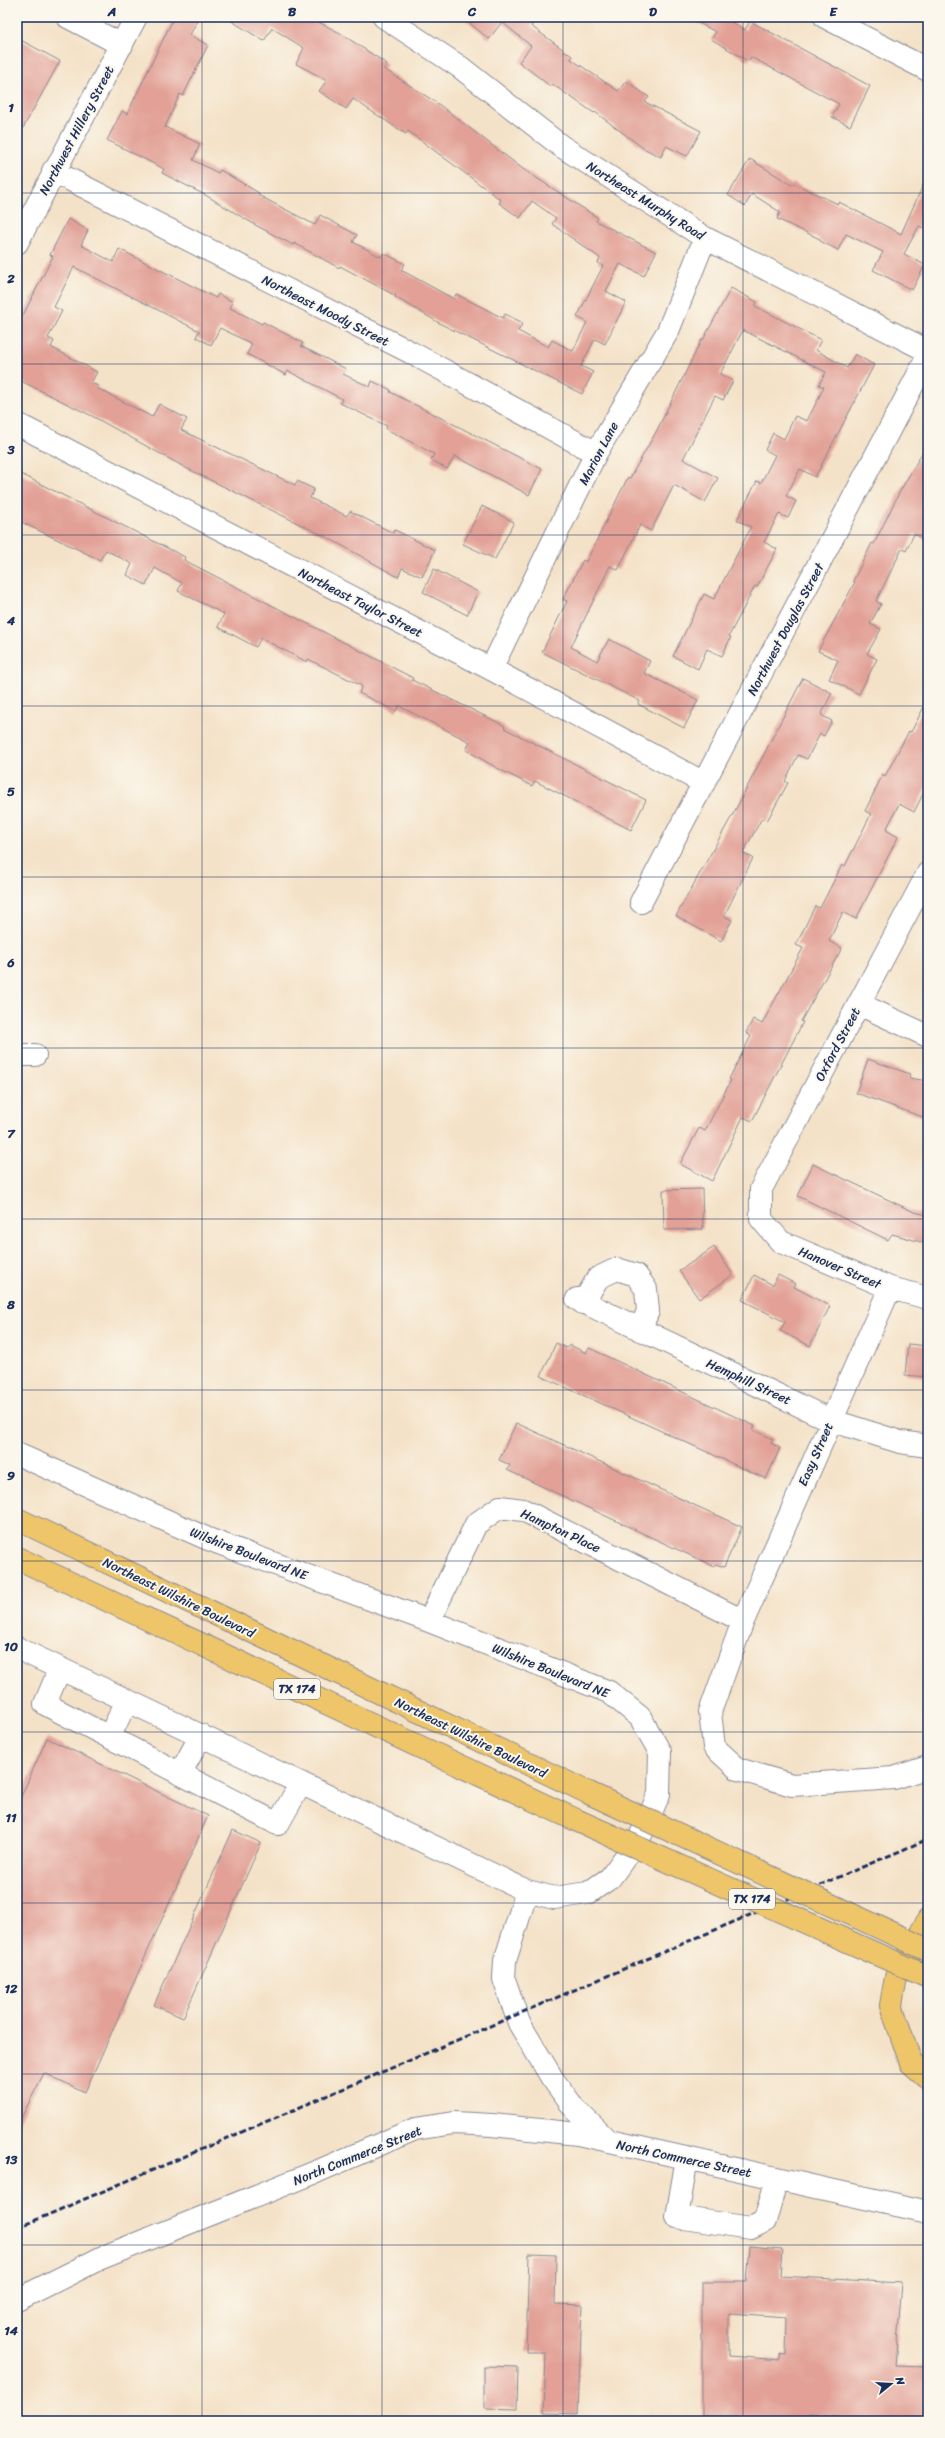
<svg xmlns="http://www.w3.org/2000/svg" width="945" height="2438" viewBox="0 0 945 2438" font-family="Sriracha,sans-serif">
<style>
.building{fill:#e2a096;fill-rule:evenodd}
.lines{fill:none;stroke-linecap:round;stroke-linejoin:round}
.minor-casing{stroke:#888893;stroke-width:24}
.major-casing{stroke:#888893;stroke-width:24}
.minor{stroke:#fff;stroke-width:22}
.major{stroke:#eec569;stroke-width:22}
.rail{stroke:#1b2f5e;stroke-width:3;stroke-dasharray:6 3;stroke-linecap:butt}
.major-bridge-casing{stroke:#888893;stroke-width:24;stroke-linecap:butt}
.major-bridge{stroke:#eec569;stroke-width:22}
.grid{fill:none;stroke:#1b2f5e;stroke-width:1;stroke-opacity:0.55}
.labels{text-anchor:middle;stroke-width:4;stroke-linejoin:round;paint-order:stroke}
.shield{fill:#fbf7ec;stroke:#5e6b89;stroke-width:1}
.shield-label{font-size:12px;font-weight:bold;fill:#1b2f5e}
.street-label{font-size:13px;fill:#1b2f5e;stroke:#fbf7ec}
.neatline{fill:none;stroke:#1b2f5e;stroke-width:1.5}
.grid-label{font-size:13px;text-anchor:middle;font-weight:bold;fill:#1b2f5e}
</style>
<rect width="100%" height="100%" fill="#fbf7ec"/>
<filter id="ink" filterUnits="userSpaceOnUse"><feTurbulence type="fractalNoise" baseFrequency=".025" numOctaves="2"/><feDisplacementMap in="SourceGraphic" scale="8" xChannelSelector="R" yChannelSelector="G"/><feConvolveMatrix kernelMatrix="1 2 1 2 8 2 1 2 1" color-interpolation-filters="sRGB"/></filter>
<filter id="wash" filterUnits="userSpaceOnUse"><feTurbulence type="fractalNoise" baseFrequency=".012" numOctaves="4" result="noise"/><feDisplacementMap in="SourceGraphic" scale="16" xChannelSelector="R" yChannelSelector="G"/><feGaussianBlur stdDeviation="0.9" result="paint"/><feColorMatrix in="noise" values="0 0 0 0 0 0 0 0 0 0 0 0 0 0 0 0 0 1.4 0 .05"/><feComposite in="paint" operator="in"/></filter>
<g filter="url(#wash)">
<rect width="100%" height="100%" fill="#f4e2c8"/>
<g id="blocks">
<!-- building -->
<path class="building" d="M 174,17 L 199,17 L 190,35 L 208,45 L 183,96 L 180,94 L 165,127 L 200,144 L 193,160 L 218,173 L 220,170 L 259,193 L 258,195 L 315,225 L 320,215 L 357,235 L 353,242 L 381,257 L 384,253 L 405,264 L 401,270 L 454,299 L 456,294 L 503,318 L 505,314 L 523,323 L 518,331 L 548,347 L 552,340 L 573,351 L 587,322 L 577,317 L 603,266 L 598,263 L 600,258 L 552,224 L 556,218 L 532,201 L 520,218 L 499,203 L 501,200 L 408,131 L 406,134 L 353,99 L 346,109 L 319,91 L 327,80 L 296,64 L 304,48 L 272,28 L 264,41 L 225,17 L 309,17 L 340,33 L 387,64 L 384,69 L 437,103 L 523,169 L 598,218 L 596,221 L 656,252 L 644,276 L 620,264 L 606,291 L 626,302 L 605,344 L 595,339 L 581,366 L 593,372 L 582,394 L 441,324 L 395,297 L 396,296 L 340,266 L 339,268 L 294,243 L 293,245 L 257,226 L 207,196 L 162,173 L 164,169 L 107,140 L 122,111 L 127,114 Z
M 462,17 L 538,17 L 531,26 L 572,56 L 571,59 L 618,91 L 626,81 L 649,97 L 645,102 L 701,131 L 687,156 L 666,146 L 661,157 L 643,148 L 595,112 L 594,113 L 552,84 L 550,86 L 519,62 L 531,46 L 502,22 L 489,39 Z
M 687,17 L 723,17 L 745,30 L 750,21 L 870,86 L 850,126 L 832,117 L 839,104 L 751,57 L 748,61 L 711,39 L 716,32 Z
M 17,38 L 60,61 L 17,139 Z
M 750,159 L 792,185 L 793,183 L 838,204 L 839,202 L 901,234 L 928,174 L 928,230 L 919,226 L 904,254 L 925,265 L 912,290 L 873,270 L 883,252 L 846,234 L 838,250 L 820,241 L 820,239 L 777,219 L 780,212 L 752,194 L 745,206 L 728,195 Z
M 68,219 L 88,230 L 81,245 L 113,262 L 119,249 L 216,298 L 218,294 L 233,302 L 230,308 L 262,324 L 263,322 L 303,343 L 301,346 L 346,369 L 343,374 L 370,387 L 372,381 L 391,390 L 390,392 L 542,469 L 529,495 L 455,456 L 447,469 L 431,460 L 434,454 L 386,429 L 387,426 L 340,403 L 342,399 L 288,371 L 286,375 L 247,354 L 252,344 L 220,328 L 211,345 L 196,337 L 199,331 L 74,267 L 54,307 L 62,311 L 48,338 L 54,341 L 51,347 L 97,372 L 91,383 L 98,386 L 97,388 L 152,417 L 159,404 L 187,419 L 181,430 L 295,485 L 297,481 L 314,489 L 310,498 L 347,516 L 350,511 L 393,533 L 395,530 L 435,550 L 422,577 L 402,568 L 398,577 L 334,541 L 186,468 L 92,416 L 17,379 L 17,327 L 53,256 L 50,255 Z
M 731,288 L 757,302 L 755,306 L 821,340 L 816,350 L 847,368 L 855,354 L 874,365 L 815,477 L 800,469 L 786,496 L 796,501 L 788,518 L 779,514 L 764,542 L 777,549 L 757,587 L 755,586 L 729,636 L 731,637 L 722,656 L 707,649 L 698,669 L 673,656 L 704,594 L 714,599 L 751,527 L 737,520 L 757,481 L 761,483 L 775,455 L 765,450 L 773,433 L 784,439 L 795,416 L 807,421 L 824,387 L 819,385 L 826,372 L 743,330 L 720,374 L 733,381 L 723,400 L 715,396 L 683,459 L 718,478 L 705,502 L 674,485 L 651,531 L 640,525 L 618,570 L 610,566 L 571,647 L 597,661 L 609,639 L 650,661 L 644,673 L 698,700 L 684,728 L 638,704 L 640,701 L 542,652 L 567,601 L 563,599 L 583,560 L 586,562 L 628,477 L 630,478 L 656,432 L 702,339 L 703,340 Z
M 928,443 L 928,541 L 914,534 L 906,551 L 902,549 L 876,601 L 881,604 L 870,624 L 881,629 L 867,654 L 877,659 L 859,694 L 829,679 L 838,660 L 818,651 L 855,582 L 853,581 L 872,543 L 874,544 L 899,493 Z
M 17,472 L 185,557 L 184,560 L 413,678 L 412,680 L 505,726 L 504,728 L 646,800 L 631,830 L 535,781 L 532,786 L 497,768 L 466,750 L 470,742 L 399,706 L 396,711 L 359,693 L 362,686 L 308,659 L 307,662 L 261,638 L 256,647 L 218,627 L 224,614 L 178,591 L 182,583 L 155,568 L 146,585 L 127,575 L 132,564 L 106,550 L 100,560 L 17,520 Z
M 482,506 L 514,522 L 495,559 L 463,544 Z
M 434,569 L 478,592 L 467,615 L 423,592 Z
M 803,678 L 832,693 L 821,715 L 832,721 L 824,736 L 820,734 L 807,759 L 798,755 L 785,781 L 788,783 L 767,821 L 762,818 L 743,853 L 753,858 L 724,916 L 732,920 L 721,941 L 676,916 L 738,805 Z
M 928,699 L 928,782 L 923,794 L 914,812 L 899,804 L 886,830 L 898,837 L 856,919 L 843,912 L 829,941 L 842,948 L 801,1021 L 803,1022 L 752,1121 L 743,1117 L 712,1181 L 680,1164 L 699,1128 L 705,1131 L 731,1080 L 729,1079 L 751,1036 L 746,1033 L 753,1019 L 762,1024 L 803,948 L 796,945 L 815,906 L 820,908 L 842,865 L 845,866 L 871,814 L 865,811 L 883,774 L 885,776 L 909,731 L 911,732 Z
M 868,1059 L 910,1074 L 909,1078 L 928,1081 L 928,1119 L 856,1093 Z
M 813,1164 L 914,1212 L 928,1215 L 928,1244 L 892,1234 L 888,1240 L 798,1196 Z
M 702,1189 L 703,1229 L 664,1230 L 663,1190 Z
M 714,1247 L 733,1275 L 699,1299 L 679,1271 Z
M 754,1275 L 773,1285 L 778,1275 L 796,1284 L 794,1287 L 830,1306 L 810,1346 L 780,1331 L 785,1322 L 742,1300 Z
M 556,1343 L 566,1348 L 570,1345 L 586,1353 L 589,1348 L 755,1426 L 753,1430 L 773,1439 L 771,1443 L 780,1448 L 766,1479 L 541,1376 Z
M 908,1344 L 928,1346 L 928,1377 L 905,1375 Z
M 516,1423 L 742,1527 L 724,1567 L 716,1564 L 713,1566 L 507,1470 L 510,1465 L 499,1460 Z
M 47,1738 L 208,1816 L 85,2092 L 44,2073 L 17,2126 L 17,1806 Z
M 233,1830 L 261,1843 L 183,2018 L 154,2005 Z
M 749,2246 L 782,2249 L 780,2276 L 902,2283 L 895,2366 L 928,2367 L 928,2421 L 874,2421 L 810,2416 L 809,2421 L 736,2421 L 736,2416 L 702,2416 L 702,2282 L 746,2282 ZM 729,2313 L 787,2317 L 786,2356 L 780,2355 L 780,2360 L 729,2356 Z
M 529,2254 L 556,2255 L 555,2304 L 582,2305 L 578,2414 L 544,2413 L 546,2352 L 526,2352 Z
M 484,2366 L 518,2367 L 517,2409 L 484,2408 Z"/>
</g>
</g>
<g filter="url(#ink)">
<use href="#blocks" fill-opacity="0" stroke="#888893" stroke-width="1"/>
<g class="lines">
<!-- minor casing -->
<g class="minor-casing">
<path id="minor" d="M 68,17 L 122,45
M 384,17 L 460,67 L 561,146 L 705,238 L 928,351
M 825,17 L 928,70
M 53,171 L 410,352 L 596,453
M 17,243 L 136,17
M 17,424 L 491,669 L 704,783
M 491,669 L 596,453 L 668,331 L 705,238
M 928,873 L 761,1189 L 761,1219 L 781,1242 L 890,1288 L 928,1298
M 641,902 L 928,356
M 859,1004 L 928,1036
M 17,1055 L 35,1055
M 890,1288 L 743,1621 L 710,1712 L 714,1747 L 738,1769 L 792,1785 L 894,1778 L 928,1767
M 577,1299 L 830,1420 L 900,1442 L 928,1446
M 583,1303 L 598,1278 L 617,1269 L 636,1275 L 646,1289 L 648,1311 L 640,1330
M 17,1454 L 208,1539 L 429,1621 L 609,1692 L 640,1717 L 660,1752 L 659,1794 L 640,1837 L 610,1878 L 588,1893 L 554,1898 L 527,1891 L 17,1648
M 429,1621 L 476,1524 L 500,1507 L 523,1510 L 743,1621
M 60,1668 L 45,1704 L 278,1824 L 301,1783
M 109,1737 L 127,1701
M 180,1774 L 201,1735
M 527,1891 L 505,1961 L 504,1979 L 519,2023 L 552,2078 L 574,2108 L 608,2141
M 687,2158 L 677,2217 L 751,2228 L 765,2221 L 777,2178
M 17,2300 L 101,2258 L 316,2172 L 415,2129 L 454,2123 L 492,2125 L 578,2134 L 928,2212"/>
</g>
<!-- major casing -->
<g class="major-casing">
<path id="major" d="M 17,1519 L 589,1793
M 17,1558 L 576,1820
M 928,1920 L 896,1977 L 891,2005 L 911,2063 L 928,2078"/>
</g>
<!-- minor -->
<use href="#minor" class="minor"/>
<!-- major -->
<use href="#major" class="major"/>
<!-- rail -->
<path class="rail" d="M 17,2228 L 928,1839"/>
<!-- major-bridge casing -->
<g class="major-bridge-casing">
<path id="major-bridge" d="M 589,1793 L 928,1950
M 576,1820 L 928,1977"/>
</g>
<!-- major-bridge -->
<use href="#major-bridge" class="major-bridge"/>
</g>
</g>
<!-- grid -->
<path class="grid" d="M 202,17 L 202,2421M 382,17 L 382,2421M 563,17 L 563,2421M 743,17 L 743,2421M 17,193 L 928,193M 17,364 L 928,364M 17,535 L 928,535M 17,706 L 928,706M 17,877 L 928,877M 17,1048 L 928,1048M 17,1219 L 928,1219M 17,1390 L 928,1390M 17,1561 L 928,1561M 17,1732 L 928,1732M 17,1903 L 928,1903M 17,2074 L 928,2074M 17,2245 L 928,2245"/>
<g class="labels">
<!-- shield labels -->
<g class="shield">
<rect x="274" y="1679" width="46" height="20" rx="3"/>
<rect x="729" y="1889" width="46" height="20" rx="3"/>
</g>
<g class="shield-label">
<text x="297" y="1693">TX 174</text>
<text x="752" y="1903">TX 174</text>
</g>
<!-- street labels -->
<g class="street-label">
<text transform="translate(76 130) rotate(-62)" y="5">Northwest Hillery Street</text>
<text transform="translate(646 200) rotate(32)" y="5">Northeast Murphy Road</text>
<text transform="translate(326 310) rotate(27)" y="5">Northeast Moody Street</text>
<text transform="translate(598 453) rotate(-62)" y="5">Marion Lane</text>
<text transform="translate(361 602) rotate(27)" y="5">Northeast Taylor Street</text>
<text transform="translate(785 629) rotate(-62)" y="5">Northwest Douglas Street</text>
<text transform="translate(837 1044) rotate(-62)" y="5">Oxford Street</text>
<text transform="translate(840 1267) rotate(23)" y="5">Hanover Street</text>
<text transform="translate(749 1381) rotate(25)" y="5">Hemphill Street</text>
<text transform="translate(815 1454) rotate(-66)" y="5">Easy Street</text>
<text transform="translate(561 1530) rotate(25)" y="5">Hampton Place</text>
<text transform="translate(249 1553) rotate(21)" y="5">Wilshire Boulevard NE</text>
<text transform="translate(179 1597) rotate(26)" y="5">Northeast Wilshire Boulevard</text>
<text transform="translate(551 1670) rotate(22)" y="5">Wilshire Boulevard NE</text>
<text transform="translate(471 1737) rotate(26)" y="5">Northeast Wilshire Boulevard</text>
<text transform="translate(357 2155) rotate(-22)" y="5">North Commerce Street</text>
<text transform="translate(684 2158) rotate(12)" y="5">North Commerce Street</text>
</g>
</g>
<!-- margin -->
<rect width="945" height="2438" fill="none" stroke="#fbf7ec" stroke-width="44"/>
<!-- north arrow -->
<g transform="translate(891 2384) rotate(72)" stroke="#fbf7ec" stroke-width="3" paint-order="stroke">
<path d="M0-3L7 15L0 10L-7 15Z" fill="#1b2f5e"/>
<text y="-6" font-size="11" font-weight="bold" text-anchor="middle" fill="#1b2f5e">N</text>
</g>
<rect x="22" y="22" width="901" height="2394" class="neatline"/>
<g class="grid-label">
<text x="112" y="16">A</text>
<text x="292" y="16">B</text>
<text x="472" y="16">C</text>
<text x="653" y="16">D</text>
<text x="833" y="16">E</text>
<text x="11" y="112">1</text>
<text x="11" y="283">2</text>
<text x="11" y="454">3</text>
<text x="11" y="625">4</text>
<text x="11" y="796">5</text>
<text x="11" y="967">6</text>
<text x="11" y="1138">7</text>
<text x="11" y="1309">8</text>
<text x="11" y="1480">9</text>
<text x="11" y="1651">10</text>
<text x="11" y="1822">11</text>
<text x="11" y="1993">12</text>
<text x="11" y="2164">13</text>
<text x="11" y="2335">14</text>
</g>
</svg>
